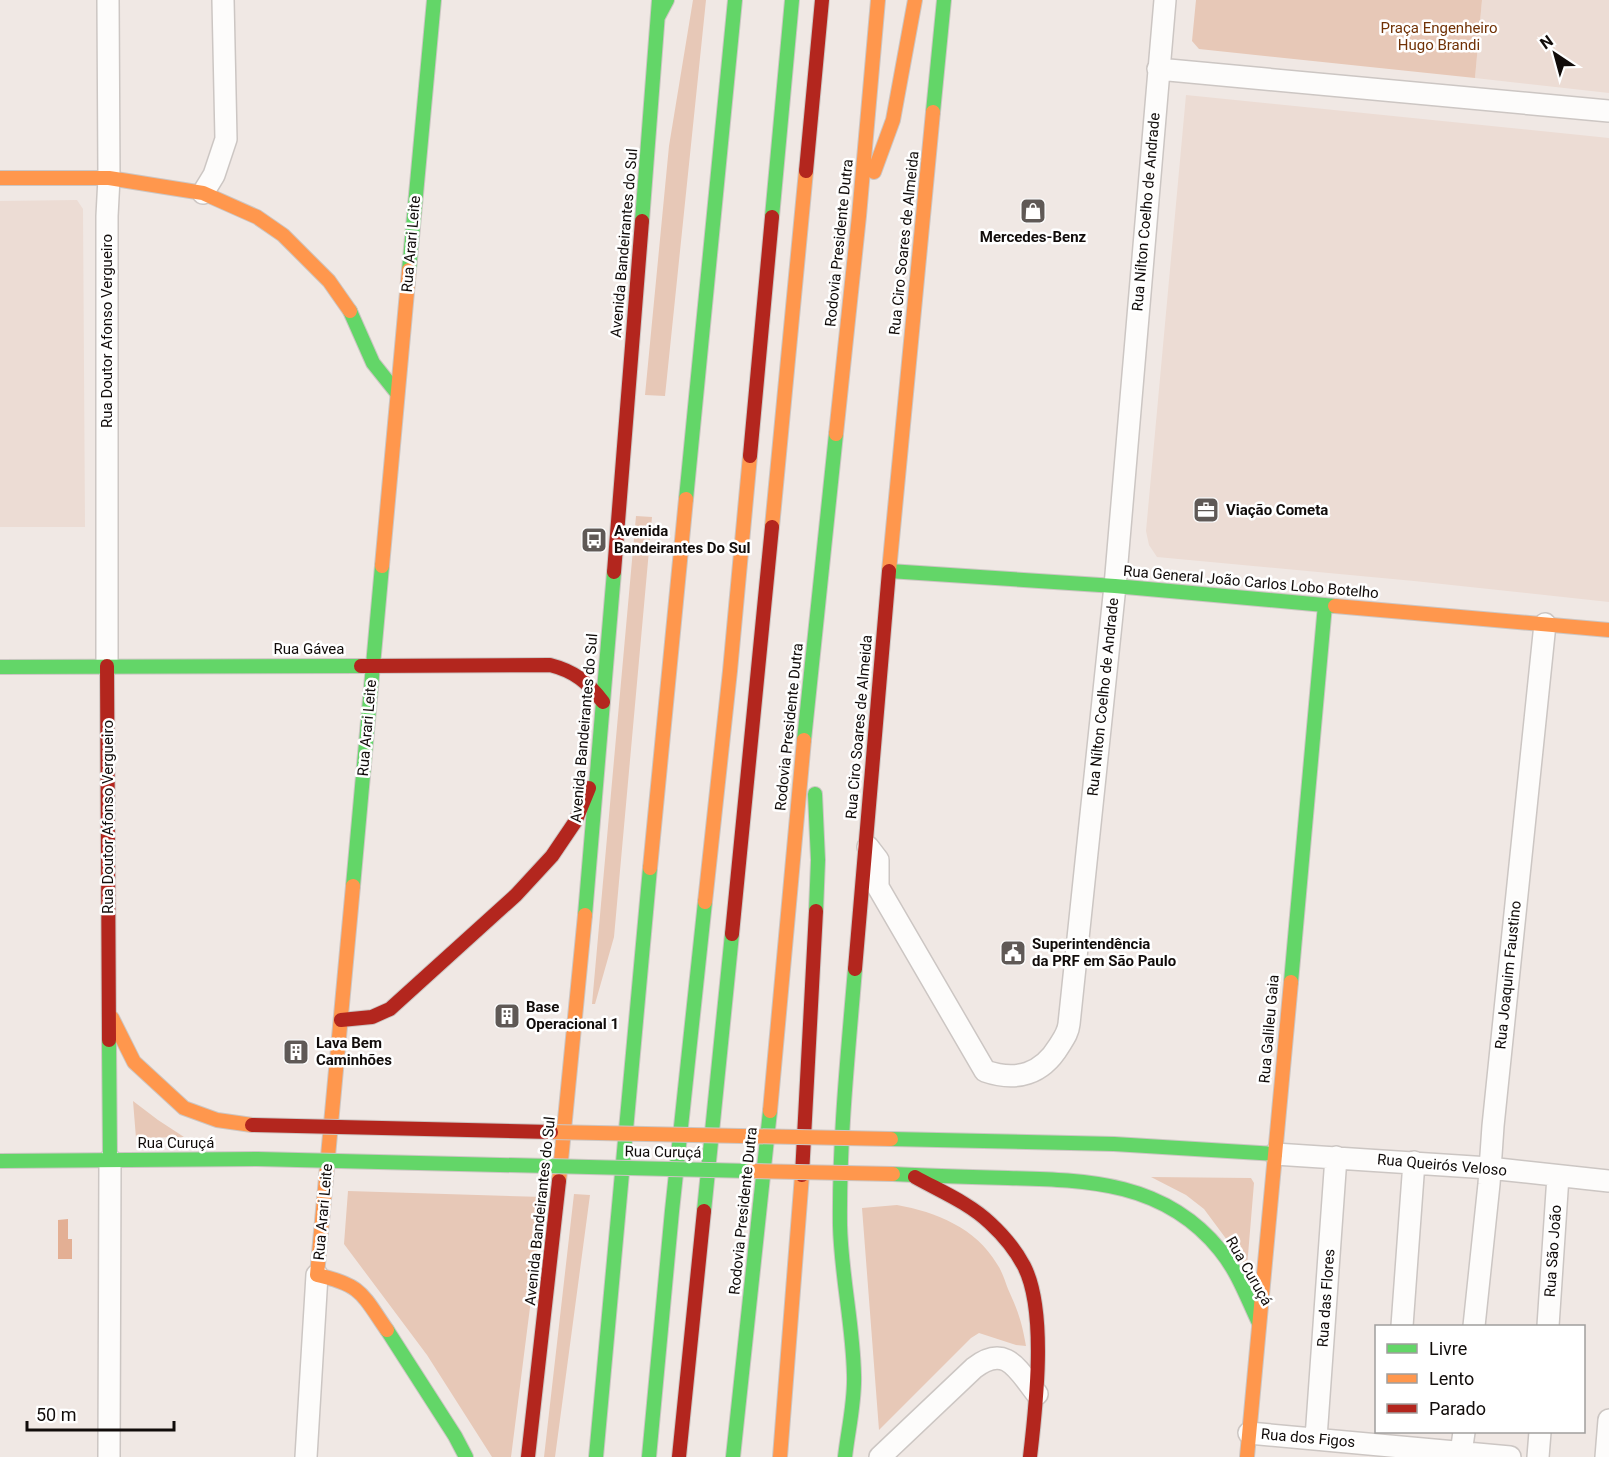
<svg xmlns="http://www.w3.org/2000/svg" width="1609" height="1457" viewBox="0 0 1609 1457" font-family="Roboto,sans-serif">
<style>
.built{fill:#ecdcd4}
.green{fill:#e7c8b7}
.water{fill:#e3af94}
.lines{fill:none;stroke-linecap:round;stroke-linejoin:round}
.street-casing{stroke:#ccc6c3;stroke-width:24}
.fast-casing{stroke:#ccc6c3;stroke-width:16}
.slow-casing{stroke:#ccc6c3;stroke-width:16}
.jam-casing{stroke:#ccc6c3;stroke-width:16}
.street{stroke:#fdfcfb;stroke-width:21}
.fast{stroke:#63d668;stroke-width:14}
.slow{stroke:#ff974d;stroke-width:14}
.jam{stroke:#b3261e;stroke-width:14}
.fast-bridge-casing{stroke:#ccc6c3;stroke-width:16;stroke-linecap:butt}
.slow-bridge-casing{stroke:#ccc6c3;stroke-width:16;stroke-linecap:butt}
.jam-bridge-casing{stroke:#ccc6c3;stroke-width:16;stroke-linecap:butt}
.fast-bridge{stroke:#63d668;stroke-width:14}
.slow-bridge{stroke:#ff974d;stroke-width:14}
.jam-bridge{stroke:#b3261e;stroke-width:14}
.labels{text-anchor:middle;stroke-width:5;stroke-linejoin:round;paint-order:stroke}
.park-label{font-size:15px;fill:#713206;stroke:#fff}
.street-label{font-size:15px;fill:#110c0a;stroke:#fff}
.poi-label{font-size:15px;font-weight:bold;fill:#110c0a;stroke:#fff;text-anchor:start}
</style>
<rect width="100%" height="100%" fill="#f0e8e4"/>
<!-- built -->
<path class="built" d="M 1482,0 L 1609,0 L 1609,93 L 1475,78 Z
M 1186,95 L 1609,138 L 1609,602 L 1414,581 L 1157,557 L 1149,545 L 1146,531 Z
M 77,200 L 83,209 L 85,527 L 0,527 L 0,201 Z"/>
<!-- green -->
<path class="green" d="M 693,0 L 706,0 L 665,396 L 645,395 L 669,146 Z
M 1196,0 L 1482,0 L 1475,78 L 1199,49 L 1192,41 Z
M 636,516 L 652,517 L 614,937 L 595,1004 L 592,1004 Z
M 133,1101 L 158,1120 L 184,1137 L 136,1138 Z
M 1151,1177 L 1251,1178 L 1254,1183 L 1247,1267 L 1204,1209 L 1186,1195 Z
M 348,1191 L 544,1197 L 511,1457 L 492,1457 L 427,1355 L 344,1244 Z
M 574,1194 L 590,1195 L 555,1457 L 544,1457 Z
M 897,1205 C 936,1212 976,1228 997,1264 C 1002,1271 1005,1281 1008,1289 C 1018,1311 1022,1322 1026,1346 L 1016,1345 L 979,1333 L 971,1338 L 879,1430 L 862,1208 Z"/>
<!-- water -->
<path class="water" d="M 68,1219 L 68,1239 L 72,1239 L 72,1259 L 58,1259 L 58,1220 Z"/>
<g class="lines">
<!-- street casing -->
<g class="street-casing">
<path id="street" d="M 1158,69 L 1609,111
M 203,193 L 214,175 L 226,139 L 223,0
M 107,666 L 107,216 L 109,178 L 108,0
M 868,847 L 878,860 L 878,887 L 985,1071 C 1017,1082 1042,1074 1059,1046 C 1064,1038 1068,1033 1069,1024 L 1115,586 L 1165,0
M 1275,1154 L 1489,1168 L 1609,1181
M 1402,1326 L 1414,1162
M 1474,1326 L 1489,1184 L 1493,1126 L 1545,624
M 1548,1326 L 1558,1176
M 1249,1433 L 1510,1457
M 1316,1438 L 1336,1157
M 1461,1453 L 1464,1432
M 109,1457 L 110,1160
M 306,1457 L 317,1275
M 880,1457 L 974,1368 C 1006,1343 1018,1370 1037,1394
M 1538,1457 L 1540,1432
M 1606,1457 L 1609,1420"/>
</g>
<!-- fast casing -->
<g class="fast-casing">
<path id="fast" d="M 658,17 L 667,0
M 933,112 L 944,0
M 772,217 L 792,0
M 642,221 L 659,0
M 409,270 L 434,0
M 350,311 L 373,363 L 397,393
M 686,499 L 735,0
M 889,571 L 1115,586 L 1335,606
M 0,667 L 361,666
M 804,740 L 836,434
M 815,794 L 818,860 L 816,911
M 353,886 L 382,566
M 585,915 L 614,572
M 1291,982 L 1325,605
M 109,1040 L 110,1160
M 891,1139 L 1114,1144 L 1275,1154
M 0,1161 L 257,1159
M 893,1174 C 931,1176 969,1177 1008,1178 C 1089,1180 1165,1182 1220,1250 C 1238,1272 1247,1298 1259,1323
M 704,1211 L 732,934
M 387,1330 L 455,1436 L 466,1457
M 596,1457 L 650,868
M 649,1457 L 672,1211 L 705,902
M 733,1457 L 770,1111
M 845,1457 C 848,1430 855,1402 854,1375 C 853,1324 841,1275 840,1225 C 839,1139 848,1054 855,969"/>
</g>
<!-- slow casing -->
<g class="slow-casing">
<path id="slow" d="M 874,172 L 893,120 L 915,0
M 0,178 L 109,178 L 203,193 L 257,217 L 283,235 L 329,281 L 350,311
M 836,434 L 859,216 L 878,0
M 772,527 L 806,171
M 382,566 L 409,270
M 889,571 L 933,112
M 1335,606 L 1609,630
M 650,868 L 686,499
M 353,886 L 317,1275 C 362,1285 362,1294 387,1330
M 705,902 L 730,671 L 750,456
M 112,1018 L 134,1062 L 184,1108 L 217,1120 L 252,1125
M 770,1111 L 804,740
M 559,1181 L 585,915
M 780,1457 L 802,1175
M 1247,1457 L 1291,982"/>
</g>
<!-- jam casing -->
<g class="jam-casing">
<path id="jam" d="M 806,171 L 822,0
M 750,456 L 772,217
M 614,572 L 642,221
M 107,666 L 109,1040
M 361,666 L 550,665 C 574,671 588,682 603,702
M 732,934 L 772,527
M 855,969 L 889,571
M 341,1020 L 372,1017 L 390,1009 L 516,895 L 552,856 L 575,822 L 589,788
M 802,1175 L 816,911
M 915,1177 C 940,1191 969,1203 990,1223 C 1002,1234 1016,1251 1024,1266 C 1047,1311 1036,1406 1030,1457
M 528,1457 L 559,1181
M 679,1457 L 704,1211"/>
</g>
<!-- street -->
<use href="#street" class="street"/>
<!-- fast -->
<use href="#fast" class="fast"/>
<!-- slow -->
<use href="#slow" class="slow"/>
<!-- jam -->
<use href="#jam" class="jam"/>
<!-- fast-bridge casing -->
<g class="fast-bridge-casing">
<path id="fast-bridge" d="M 257,1159 L 750,1171"/>
</g>
<!-- slow-bridge casing -->
<g class="slow-bridge-casing">
<path id="slow-bridge" d="M 551,1132 L 891,1139
M 750,1171 L 893,1174"/>
</g>
<!-- jam-bridge casing -->
<g class="jam-bridge-casing">
<path id="jam-bridge" d="M 252,1125 L 551,1132"/>
</g>
<!-- fast-bridge -->
<use href="#fast-bridge" class="fast-bridge"/>
<!-- slow-bridge -->
<use href="#slow-bridge" class="slow-bridge"/>
<!-- jam-bridge -->
<use href="#jam-bridge" class="jam-bridge"/>
</g>
<!-- icons -->
<defs>
<g id="shop-square" transform="scale(1.35)"><rect x="-9" y="-9" width="18" height="18" rx="4" fill="#5f5956" stroke="#fff"/><path d="M-5-2.5h2.3a2.7 3.5 0 0 1 5.4 0H5L5.5 6h-11ZM-1.5-2.5h3a1.5 2.3 0 0 0-3 0Z" fill="#fff"/></g>
<g id="office-square" transform="scale(1.35)"><rect x="-9" y="-9" width="18" height="18" rx="4" fill="#5f5956" stroke="#fff"/><path d="M-6-3h4V-5.5h4V-3h4V5H-6ZM-1-4.5V-3h2v-1.5ZM-6 0V1H6V0Z" fill="#fff"/></g>
<g id="bus-square" transform="scale(1.35)"><rect x="-9" y="-9" width="18" height="18" rx="4" fill="#5f5956" stroke="#fff"/><path d="M-5-6H5V4H4V6H2V4H-2V6H-4V4H-5ZM-3.5-4V0h7V-4ZM-3.5 1.2v1.5H-2V1.2ZM2 1.2v1.5H3.5V1.2Z" fill="#fff"/></g>
<g id="civic-square" transform="scale(1.35)"><rect x="-9" y="-9" width="18" height="18" rx="4" fill="#5f5956" stroke="#fff"/><path d="M-.6-6.5H3V-4.5H.6V-3L4-1V1h2V6H-6V1h2V-1L-.6-3ZM-1.2 2.5V6h2.4V2.5Z" fill="#fff"/></g>
<g id="building-square" transform="scale(1.35)"><rect x="-9" y="-9" width="18" height="18" rx="4" fill="#5f5956" stroke="#fff"/><path d="M-4-6H4V6H1V3H-1V6H-4ZM-2.5-4.3h1.7v1.8h-1.7ZM.8-4.3h1.7v1.8H.8ZM-2.5-1h1.7V.8h-1.7ZM.8-1h1.7V.8H.8Z" fill="#fff"/></g>
</defs>
<g fill-rule="evenodd">
<use href="#shop-square" x="1033" y="211"/>
<use href="#office-square" x="1206" y="510"/>
<use href="#bus-square" x="594" y="540"/>
<use href="#civic-square" x="1013" y="953"/>
<use href="#building-square" x="507" y="1016"/>
<use href="#building-square" x="296" y="1052"/>
</g>
<g class="labels">
<!-- park labels -->
<g class="park-label">
<text x="1439" y="33">Praça Engenheiro<tspan x="1439" dy="17">Hugo Brandi</tspan></text>
</g>
<!-- street labels -->
<g class="street-label">
<text transform="translate(1146 212) rotate(-85)" y="5">Rua Nílton Coelho de Andrade</text>
<text transform="translate(624 243) rotate(-85)" y="5">Avenida Bandeirantes do Sul</text>
<text transform="translate(839 243) rotate(-84)" y="5">Rodovia Presidente Dutra</text>
<text transform="translate(904 243) rotate(-84)" y="5">Rua Ciro Soares de Almeida</text>
<text transform="translate(411 244) rotate(-85)" y="5">Rua Arari Leite</text>
<text transform="translate(107 331) rotate(-90)" y="5">Rua Doutor Afonso Vergueiro</text>
<text transform="translate(1251 582) rotate(5)" y="5">Rua General João Carlos Lobo Botelho</text>
<text x="309" y="654">Rua Gávea</text>
<text transform="translate(1103 697) rotate(-84)" y="5">Rua Nílton Coelho de Andrade</text>
<text transform="translate(789 727) rotate(-84)" y="5">Rodovia Presidente Dutra</text>
<text transform="translate(859 727) rotate(-85)" y="5">Rua Ciro Soares de Almeida</text>
<text transform="translate(367 728) rotate(-85)" y="5">Rua Arari Leite</text>
<text transform="translate(584 728) rotate(-85)" y="5">Avenida Bandeirantes do Sul</text>
<text transform="translate(108 817) rotate(-90)" y="5">Rua Doutor Afonso Vergueiro</text>
<text transform="translate(1508 975) rotate(-84)" y="5">Rua Joaquim Faustino</text>
<text transform="translate(1269 1029) rotate(-85)" y="5">Rua Galileu Gaia</text>
<text x="176" y="1148">Rua Curuçá</text>
<text transform="translate(663 1152) rotate(1)" y="5">Rua Curuçá</text>
<text transform="translate(1442 1165) rotate(5)" y="5">Rua Queirós Veloso</text>
<text transform="translate(540 1211) rotate(-84)" y="5">Avenida Bandeirantes do Sul</text>
<text transform="translate(743 1211) rotate(-84)" y="5">Rodovia Presidente Dutra</text>
<text transform="translate(323 1212) rotate(-85)" y="5">Rua Arari Leite</text>
<text transform="translate(1553 1251) rotate(-86)" y="5">Rua São João</text>
<text transform="translate(1249 1271) rotate(60)" y="5">Rua Curuçá</text>
<text transform="translate(1326 1298) rotate(-86)" y="5">Rua das Flores</text>
<text transform="translate(1308 1438) rotate(5)" y="5">Rua dos Figos</text>
</g>
<!-- poi labels -->
<g class="poi-label">
<text x="1033" y="242" text-anchor="middle">Mercedes-Benz</text>
<text x="1226" y="515">Viação Cometa</text>
<text x="614" y="536">Avenida<tspan x="614" dy="17">Bandeirantes Do Sul</tspan></text>
<text x="1032" y="949">Superintendência<tspan x="1032" dy="17">da PRF em São Paulo</tspan></text>
<text x="526" y="1012">Base<tspan x="526" dy="17">Operacional 1</tspan></text>
<text x="316" y="1048">Lava Bem<tspan x="316" dy="17">Caminhões</tspan></text>
</g>
</g>
<!-- legend -->
<rect x="1375" y="1325" width="210" height="108" fill="#ffffff" stroke="#a09e9d" stroke-width="1.5"/>
<rect x="1387" y="1344" width="30" height="9" fill="#63d668" stroke="#a09e9d" stroke-width="1.5"/>
<text x="1429" y="1355" font-size="18" fill="#110c0a">Livre</text>
<rect x="1387" y="1374" width="30" height="9" fill="#ff974d" stroke="#a09e9d" stroke-width="1.5"/>
<text x="1429" y="1385" font-size="18" fill="#110c0a">Lento</text>
<rect x="1387" y="1404" width="30" height="9" fill="#b3261e" stroke="#a09e9d" stroke-width="1.5"/>
<text x="1429" y="1415" font-size="18" fill="#110c0a">Parado</text>
<!-- north arrow -->
<g transform="translate(1555 54) rotate(324)" stroke="#ffffff" stroke-width="4.5" paint-order="stroke">
<path d="M0-4.5L10 22L0 15L-10 22Z" fill="#110c0a"/>
<text y="-9" font-size="16" font-weight="bold" text-anchor="middle" fill="#110c0a">N</text>
</g>
<!-- scale -->
<path d="M27 1421v9h147v-9" fill="none" stroke="#110c0a" stroke-width="3"/>
<text x="36" y="1421" font-size="18" fill="#110c0a" stroke="#ffffff" stroke-width="4.5" paint-order="stroke">50 m</text>
</svg>
